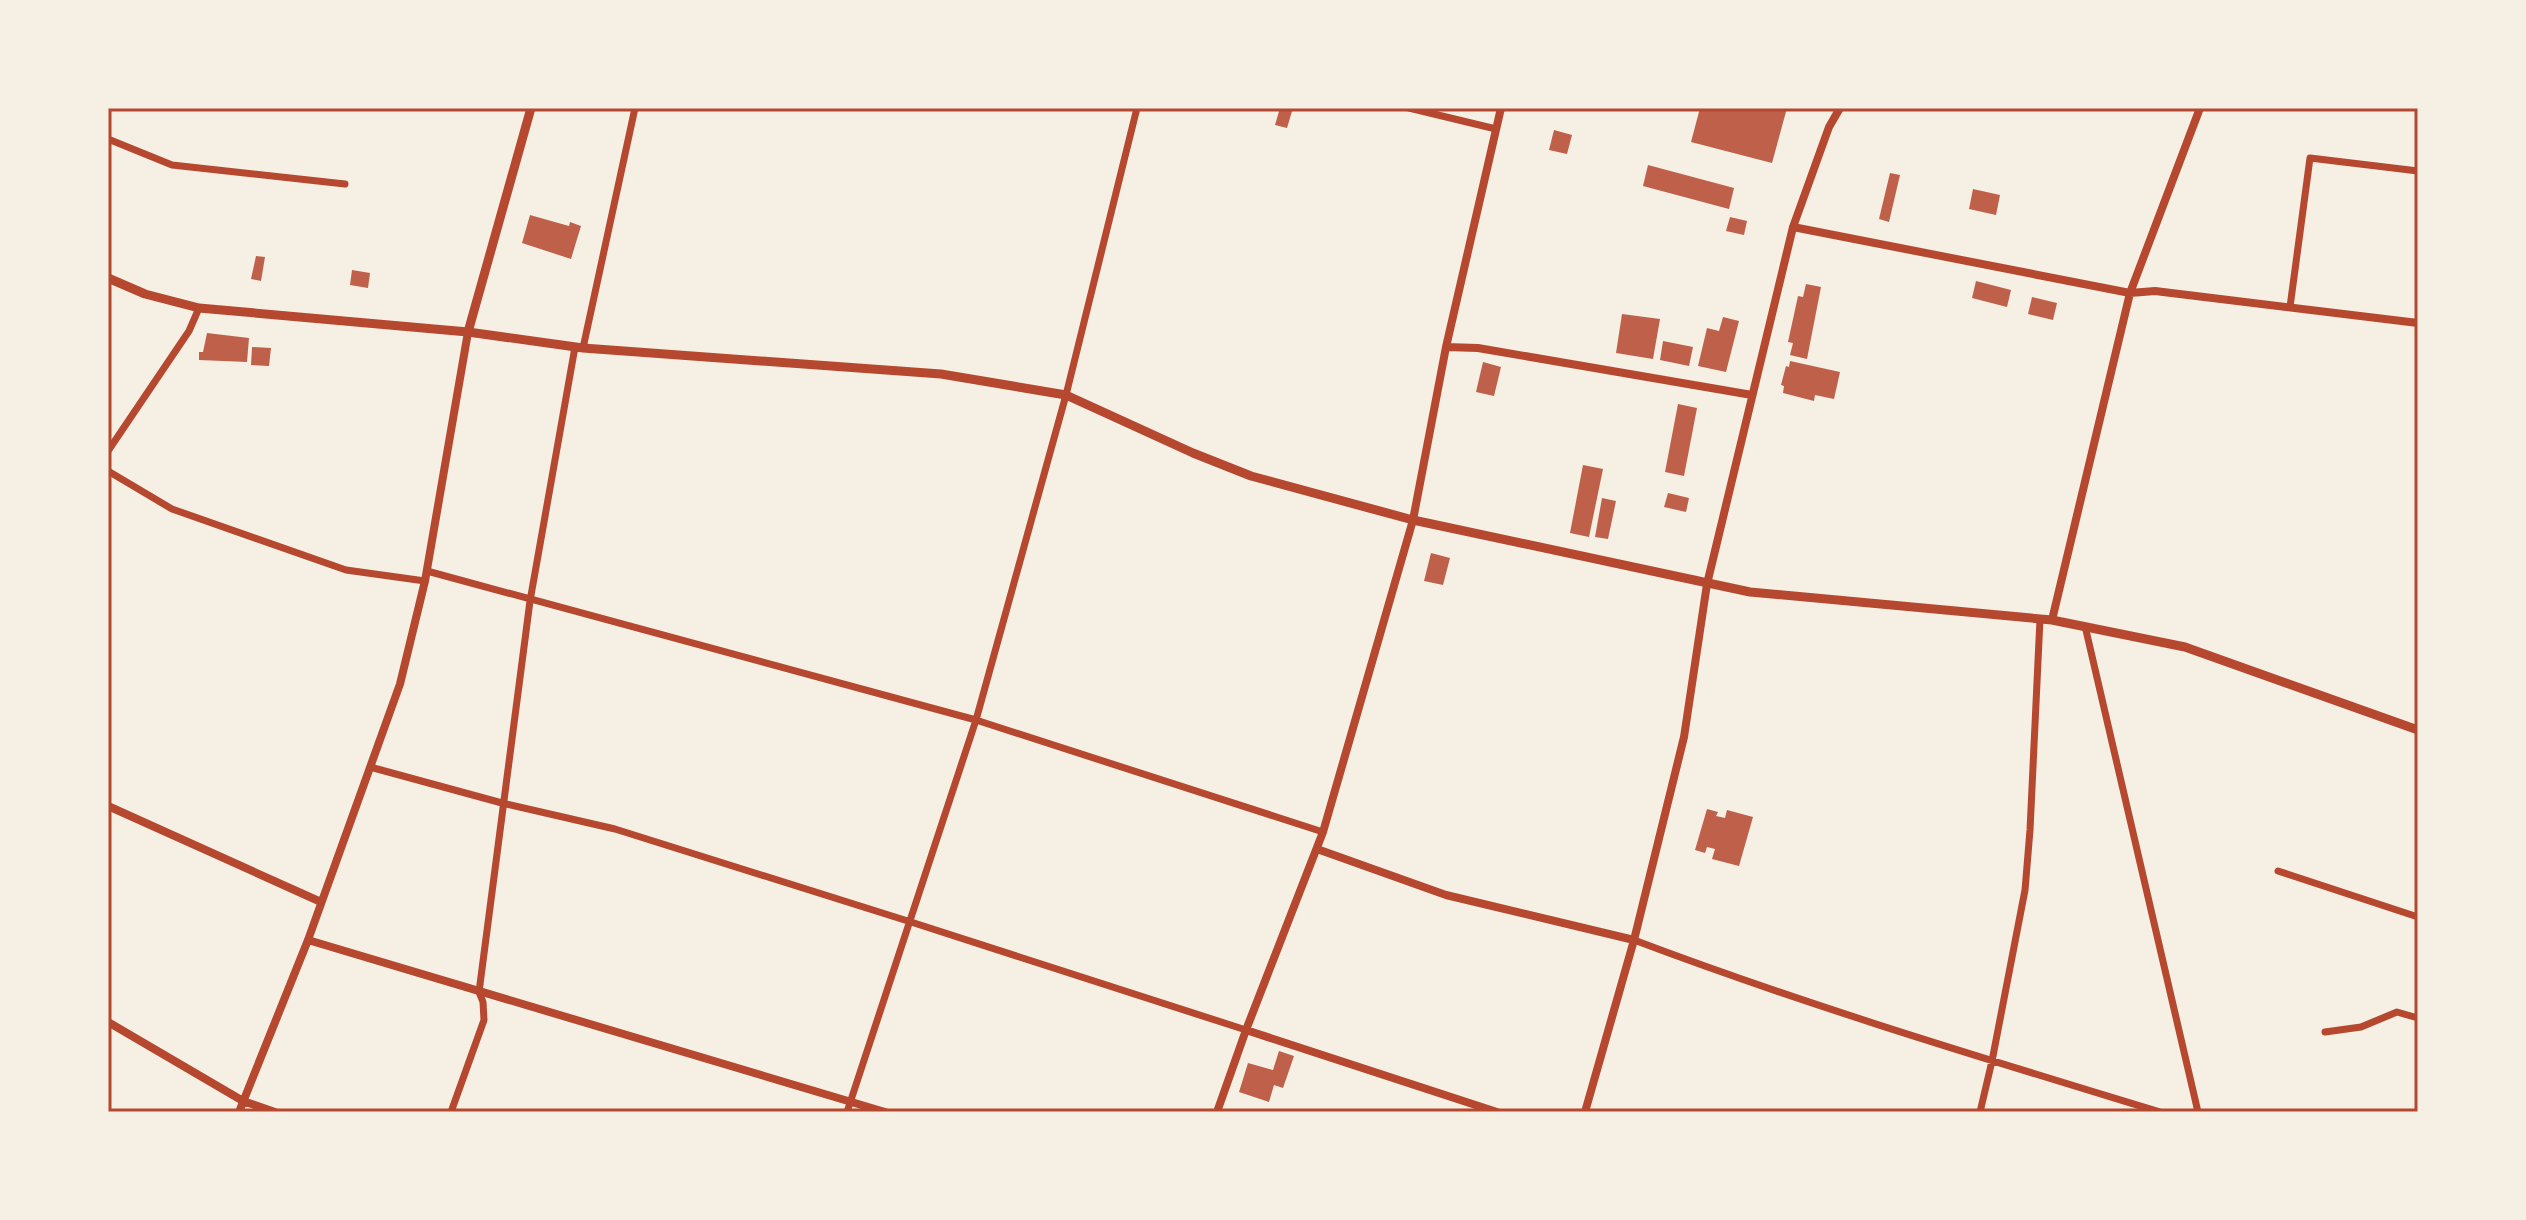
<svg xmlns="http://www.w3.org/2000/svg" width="2526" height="1220" viewBox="0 0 2526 1220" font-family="'Playfair Display',serif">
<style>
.building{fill:#bf614a}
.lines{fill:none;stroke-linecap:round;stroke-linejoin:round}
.minor{stroke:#b5482f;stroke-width:7}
.tertiary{stroke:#b5482f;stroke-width:8}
.secondary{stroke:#b5482f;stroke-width:9}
.neatline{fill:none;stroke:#b5482f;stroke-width:3}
</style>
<rect width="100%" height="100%" fill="#f6efe4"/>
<!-- building -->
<path class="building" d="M 1280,108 L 1293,108 L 1287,128 L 1275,125 Z
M 1700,108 L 1787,108 L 1772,163 L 1691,142 Z
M 1554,130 L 1572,135 L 1567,154 L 1549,150 Z
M 1648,165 L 1734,188 L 1729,209 L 1643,186 Z
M 1890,173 L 1900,175 L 1889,222 L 1879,219 Z
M 1973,189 L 2000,195 L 1996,215 L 1969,209 Z
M 530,215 L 569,226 L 570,222 L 581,226 L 571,259 L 522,243 Z
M 1730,217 L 1747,221 L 1744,235 L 1726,231 Z
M 256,256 L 265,257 L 261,281 L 251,279 Z
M 352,270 L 370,273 L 368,288 L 350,285 Z
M 1976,281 L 2011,290 L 2007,307 L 1972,298 Z
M 1806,284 L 1821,287 L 1807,359 L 1790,355 L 1793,343 L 1788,342 L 1798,296 L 1803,297 Z
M 2032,297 L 2057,303 L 2053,320 L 2028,314 Z
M 1622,314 L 1660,319 L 1653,359 L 1616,353 Z
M 1723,317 L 1739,321 L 1726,372 L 1698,366 L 1707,328 L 1719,331 Z
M 207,333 L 249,338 L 247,362 L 199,360 L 199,352 L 203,352 Z
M 1663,341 L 1693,347 L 1689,366 L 1660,360 Z
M 252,347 L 271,348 L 269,366 L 251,365 Z
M 1790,361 L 1840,372 L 1834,399 L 1815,395 L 1814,401 L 1783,393 L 1784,386 L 1781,385 L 1786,366 L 1789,367 Z
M 1483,362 L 1501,367 L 1494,396 L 1476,392 Z
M 1678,404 L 1697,408 L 1684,476 L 1665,472 Z
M 1583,465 L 1603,469 L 1589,537 L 1570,533 Z
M 1668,493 L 1689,498 L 1686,512 L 1664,507 Z
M 1602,498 L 1616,501 L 1608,539 L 1595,537 Z
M 1431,553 L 1450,558 L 1443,585 L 1424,581 Z
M 1707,809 L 1718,812 L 1716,816 L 1725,818 L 1727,810 L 1753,817 L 1739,866 L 1712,859 L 1715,849 L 1707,847 L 1705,853 L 1695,850 Z
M 1279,1051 L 1294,1056 L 1283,1088 L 1274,1085 L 1269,1102 L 1239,1092 L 1248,1063 L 1273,1070 Z"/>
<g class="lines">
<!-- minor -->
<path class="minor" d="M 1409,108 L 1496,129
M 108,139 L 172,165 L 345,184
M 2290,307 L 2310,158 L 2418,171
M 583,348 L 635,108
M 108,451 L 189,331 L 199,308
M 108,471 L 172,509 L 346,570 L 425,581
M 427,571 L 976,720 L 1323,832
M 2085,626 L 2198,1112
M 370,767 L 502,803 L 615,829 L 911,922 L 1246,1030
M 2278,871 L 2418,917
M 1634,940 C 1806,1005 1983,1058 2160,1112
M 2325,1032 L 2361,1027 L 2397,1012 L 2418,1018
M 451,1112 L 484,1020 L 483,1002 L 479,992 L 530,601 L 575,347
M 847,1112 L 976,720 L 1066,395 L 1137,108
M 1980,1112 L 1992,1061 L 2025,890 L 2030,830 L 2040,619"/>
<!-- tertiary -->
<path class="tertiary" d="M 1793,227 L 2130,293 L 2155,291 L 2418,323
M 1446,347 L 1478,348 L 1752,395
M 2052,620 L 2130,293 L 2200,108
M 108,806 L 321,902
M 1317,849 L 1446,895 L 1634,940
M 308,940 L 885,1112
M 108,1022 L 243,1101 L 275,1112
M 1246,1030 L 1497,1112
M 239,1112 L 308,940 L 400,684 L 425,581 L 468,332
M 1217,1112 L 1246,1030 L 1323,832 L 1413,520 L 1446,347 L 1501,108
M 1585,1112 L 1634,940 L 1684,737 L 1707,584 L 1793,227 L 1829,127 L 1840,108"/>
<!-- secondary -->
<path class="secondary" d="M 108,278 L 145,294 L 199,308 L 468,332 L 583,348 L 941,374 L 1066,395 L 1193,453 L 1251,476 L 1413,520 L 1750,592 L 2052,620 L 2185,647 L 2418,730
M 468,332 L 531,108"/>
</g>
<!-- border -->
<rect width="2526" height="1220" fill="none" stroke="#f6efe4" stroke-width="220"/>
<rect x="110" y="110" width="2306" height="1000" class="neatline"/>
</svg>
